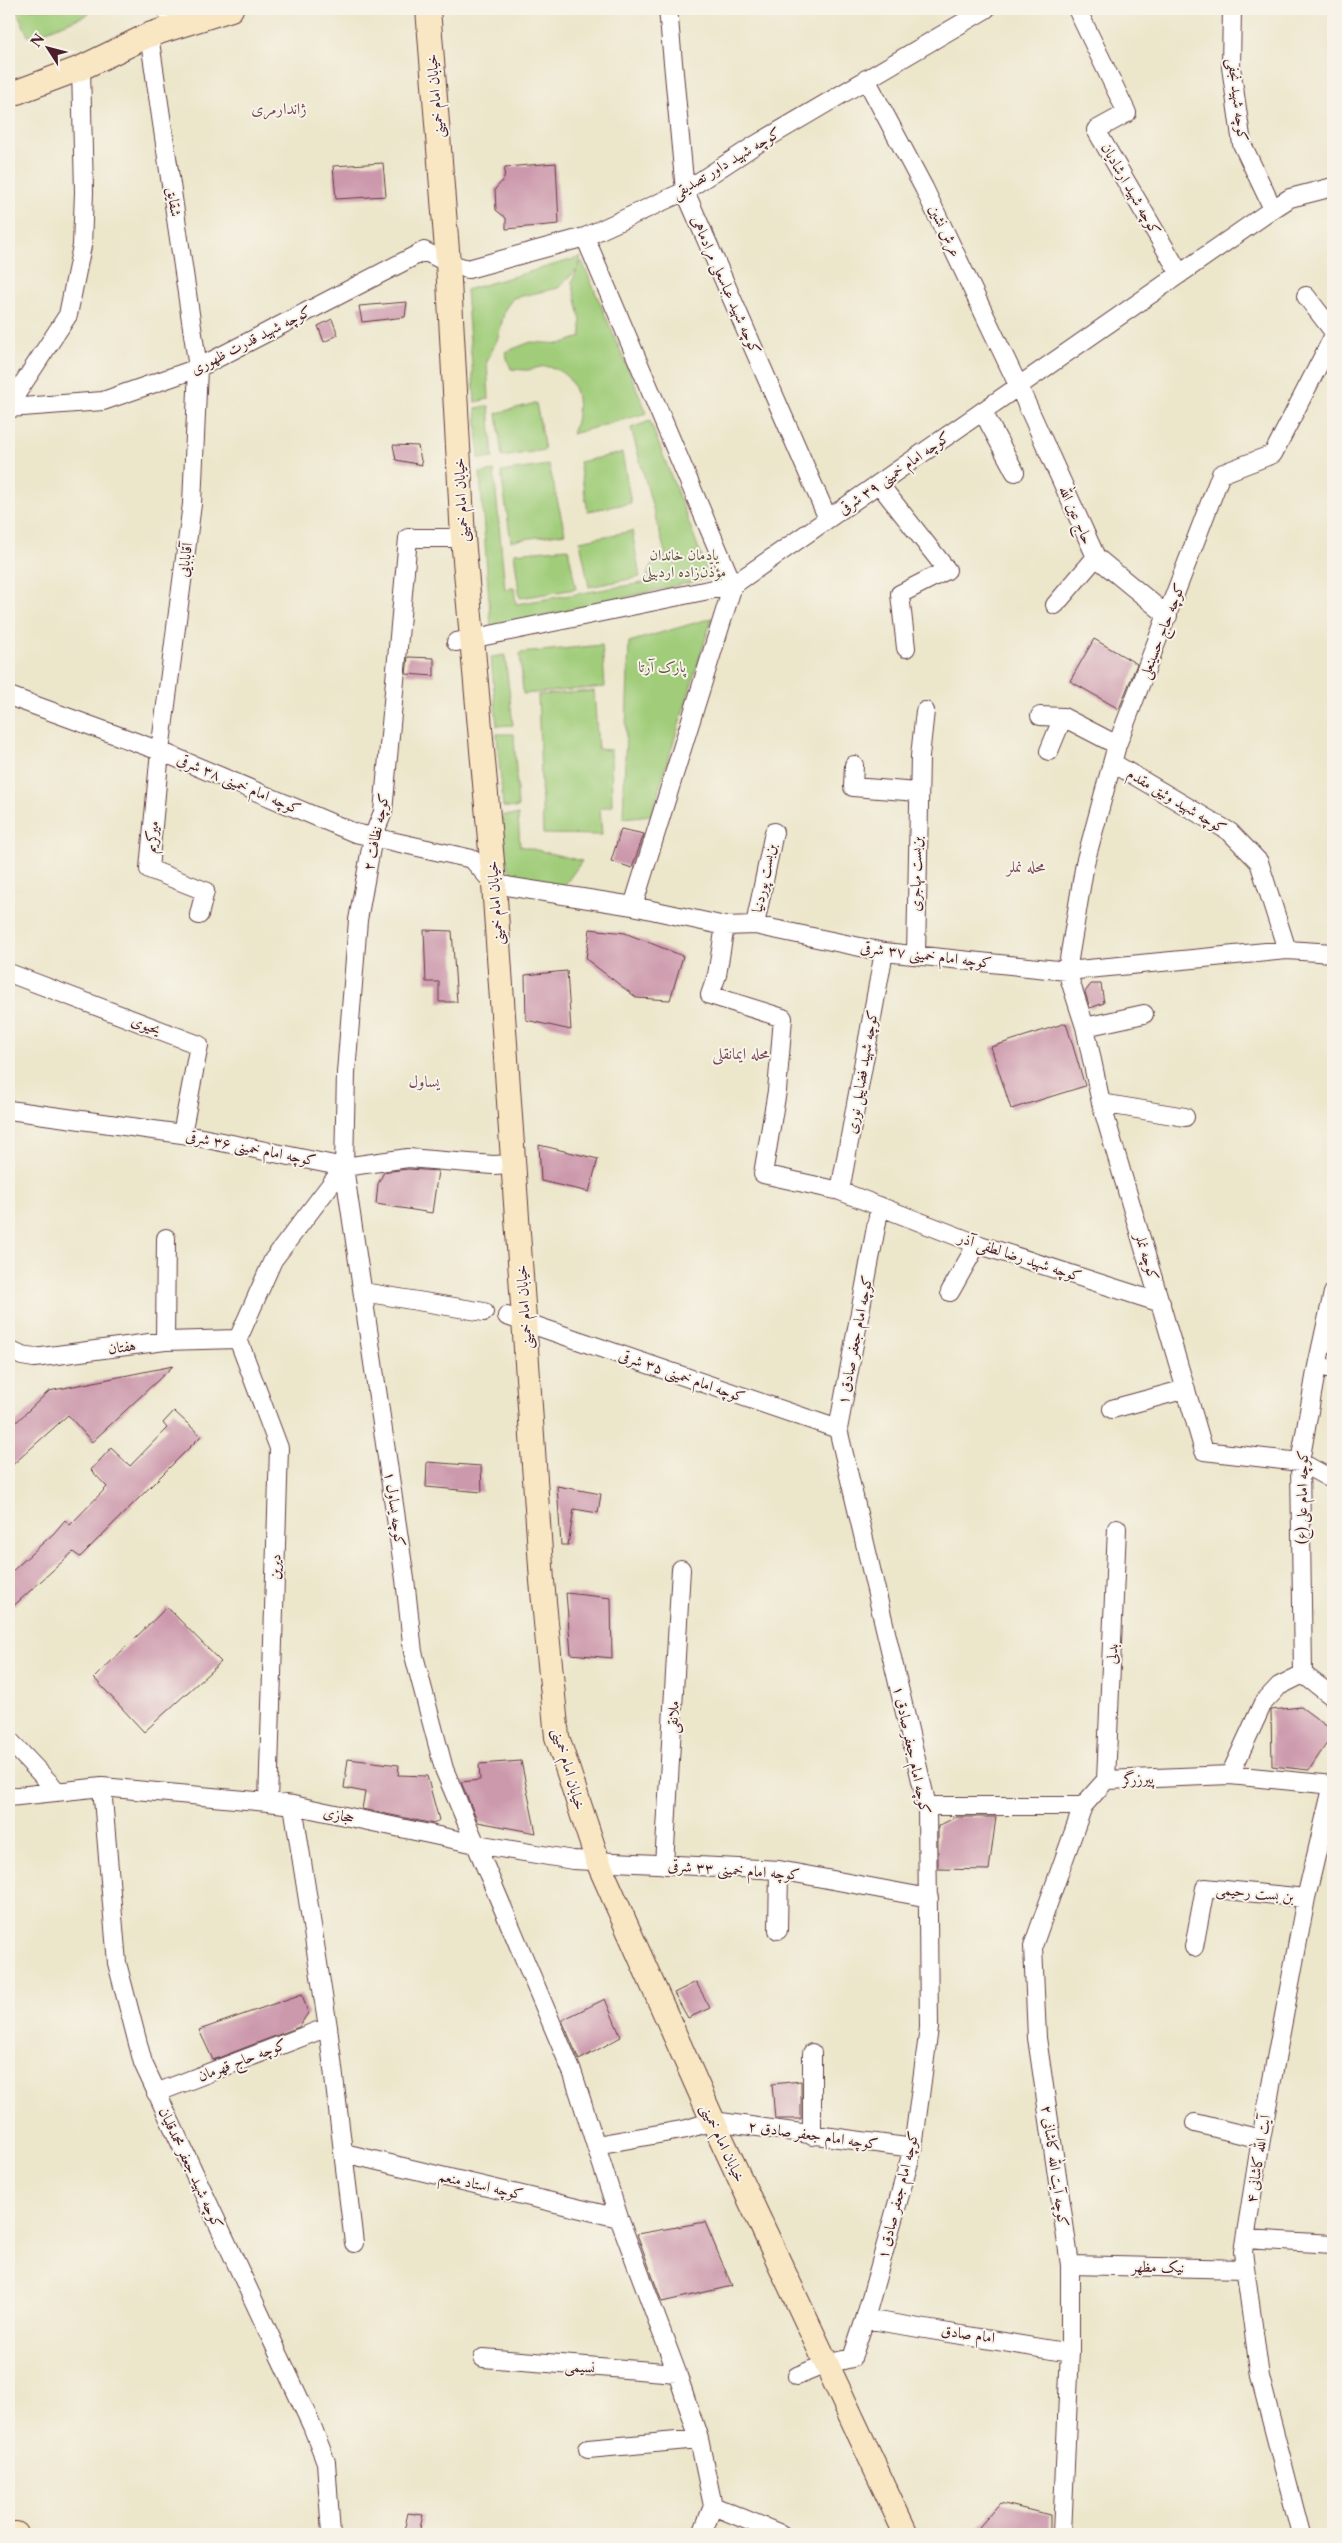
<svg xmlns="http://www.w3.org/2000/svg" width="1342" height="2543" viewBox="0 0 1342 2543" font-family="'Libre Caslon Text',Amiri,serif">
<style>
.green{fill:#a1cd7a;stroke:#767652}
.building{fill:#cc98ac}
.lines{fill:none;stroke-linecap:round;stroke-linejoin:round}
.minor-casing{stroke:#623d43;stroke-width:20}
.secondary-casing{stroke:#623d43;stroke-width:26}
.minor{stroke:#fff;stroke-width:18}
.secondary{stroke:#f9e7c3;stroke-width:24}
.labels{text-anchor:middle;stroke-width:4;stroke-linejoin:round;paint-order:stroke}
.street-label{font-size:15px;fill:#4a1f2b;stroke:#f7f3e8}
.park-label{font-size:15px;fill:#645343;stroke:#f7f3e8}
.neighbourhood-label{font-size:16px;fill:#784958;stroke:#f7f3e8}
</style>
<rect width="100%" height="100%" fill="#f7f3e8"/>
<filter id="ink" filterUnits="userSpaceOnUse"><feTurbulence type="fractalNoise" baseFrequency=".02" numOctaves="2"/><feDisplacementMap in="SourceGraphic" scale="10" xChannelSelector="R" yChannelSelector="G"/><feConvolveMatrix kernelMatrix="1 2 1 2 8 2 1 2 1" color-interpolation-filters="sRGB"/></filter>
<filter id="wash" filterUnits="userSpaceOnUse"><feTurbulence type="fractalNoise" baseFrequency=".0096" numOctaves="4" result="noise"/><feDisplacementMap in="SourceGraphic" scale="20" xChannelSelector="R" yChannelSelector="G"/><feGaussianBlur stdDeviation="1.12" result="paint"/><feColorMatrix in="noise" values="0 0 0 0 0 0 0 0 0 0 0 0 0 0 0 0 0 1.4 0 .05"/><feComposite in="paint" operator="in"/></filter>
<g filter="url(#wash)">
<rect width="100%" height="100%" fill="#ece6cb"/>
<!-- green -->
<path class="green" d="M 16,9 L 86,9 L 89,14 L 29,38 Z
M 581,257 L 578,268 L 582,261 L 647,413 L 572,434 C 582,409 581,375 549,367 C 540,365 534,370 526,370 C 521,370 516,369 511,369 L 505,352 L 531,342 L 560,344 L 581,337 L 581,321 L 572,282 L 577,270 L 558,288 L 513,298 L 505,309 L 498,338 L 487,361 L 489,399 L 475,402 L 466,290 Z
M 536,403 L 545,450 L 502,457 L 497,413 Z
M 489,406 L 493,458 L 479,459 L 476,408 Z
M 650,421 L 710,578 L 491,628 L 480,473 L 494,471 L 505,589 L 514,588 L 516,604 L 648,582 L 647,575 L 654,560 L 666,556 L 631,428 Z
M 622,453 L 631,503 L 588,511 L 579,462 Z
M 549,465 L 565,533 L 511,541 L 501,472 Z
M 632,531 L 640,577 L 589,587 L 580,541 Z
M 568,548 L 576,589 L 520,598 L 514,553 Z
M 712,618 L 651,815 L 623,818 L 629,642 Z
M 602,645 L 605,687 L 523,694 L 520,653 Z
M 505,655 L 513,725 L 497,726 L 491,657 Z
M 594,691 L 598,749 L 611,750 L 612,806 L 600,808 L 602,835 L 543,834 L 538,695 Z
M 497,734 L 514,734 L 518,808 L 503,807 Z
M 503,815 L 518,815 L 520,846 L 582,861 L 564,886 C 553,884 527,883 518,878 C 500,867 504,833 503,815 Z"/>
<g id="blocks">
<!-- building -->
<path class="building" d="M 383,163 L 386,196 L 336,199 L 333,166 Z
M 556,163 L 559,224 L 506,229 L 506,218 L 496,210 L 495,189 L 504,179 L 505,167 Z
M 407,302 L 405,317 L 362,322 L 359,306 Z
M 332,319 L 338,335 L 324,342 L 318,326 Z
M 393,445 L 418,446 L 422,465 L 396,460 Z
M 1094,639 L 1137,664 L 1119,709 L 1070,681 Z
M 408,657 L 434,658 L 434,676 L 406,674 Z
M 621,829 L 644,834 L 632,868 L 611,861 Z
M 590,929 L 625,933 L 683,956 L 670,1000 L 637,998 L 586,959 Z
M 424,930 L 452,931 L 457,1002 L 439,1002 L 439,982 L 426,982 Z
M 567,971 L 571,1030 L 526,1020 L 525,975 Z
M 1091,984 L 1101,984 L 1104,1003 L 1090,1008 L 1085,992 Z
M 1066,1023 L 1085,1086 L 1011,1109 L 991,1047 Z
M 539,1145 L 598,1159 L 589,1192 L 541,1181 Z
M 408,1169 L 438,1171 L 432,1213 L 376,1204 L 378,1184 L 384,1172 Z
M 173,1366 L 92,1442 L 68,1415 L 9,1468 L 9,1429 L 49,1391 Z
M 174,1411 L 201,1436 L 80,1557 L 73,1552 L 9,1610 L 9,1574 L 54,1533 L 65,1520 L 70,1525 L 107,1487 L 91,1470 L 111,1448 L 130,1466 L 167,1428 L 163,1423 Z
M 427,1462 L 481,1466 L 482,1492 L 426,1487 Z
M 557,1486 L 601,1494 L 598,1513 L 574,1509 L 568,1545 L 561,1545 Z
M 566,1593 L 611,1598 L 612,1658 L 571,1654 Z
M 167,1607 L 221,1662 L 144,1732 L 94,1678 Z
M 1301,1707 L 1333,1731 L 1333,1734 L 1309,1770 L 1272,1766 L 1271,1710 Z
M 348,1759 L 399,1765 L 398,1775 L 427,1776 L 439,1820 L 434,1824 L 362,1809 L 365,1792 L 344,1788 Z
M 521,1761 L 536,1833 L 478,1822 L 461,1782 L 480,1780 L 479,1764 Z
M 956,1817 L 996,1817 L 989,1870 L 938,1869 L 938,1826 Z
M 696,1982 L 710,2008 L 688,2018 L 674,1993 Z
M 302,1994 L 308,2013 L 299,2027 L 213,2060 L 199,2030 Z
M 605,1999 L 621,2037 L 579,2060 L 562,2020 Z
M 801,2081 L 801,2119 L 775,2119 L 772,2084 Z
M 705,2222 L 732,2286 L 662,2302 L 637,2234 Z
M 1000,2503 L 1050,2515 L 1050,2534 L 973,2534 Z
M 408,2513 L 423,2515 L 419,2533 L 404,2531 Z"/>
</g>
</g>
<g filter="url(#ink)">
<use href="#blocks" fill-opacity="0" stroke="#623d43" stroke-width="1"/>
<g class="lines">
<!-- minor casing -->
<g class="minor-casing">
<path id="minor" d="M 165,9 L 178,25
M 668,9 L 685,191 L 828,519
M 1077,9 L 1127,113 L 1096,130 L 1180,274
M 1232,9 L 1231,67 L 1242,144 L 1273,209 L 1290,198 L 1333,187
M 149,35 L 198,368 L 192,504 L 160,751 L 149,869 L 205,891 L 199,915
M 866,79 L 924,188 L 1019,387 L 1096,557 L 1168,616
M 585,237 L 733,585 L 633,906
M 1306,296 L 1333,331
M 1333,337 L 1273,454 L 1221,474 L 1117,745 L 1085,863 L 1067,971 L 1085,1027 L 1101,1103 L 1204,1451 L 1300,1462 L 1333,1480
M 9,405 L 68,315 L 82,246 L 84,192 L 81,68
M 9,408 L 103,401 L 198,368 L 424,251 L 448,263 L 468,269 L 585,237 L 685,191 L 752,147 L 986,9
M 983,412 L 1015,472
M 879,484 L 947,570 L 900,594 L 906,648
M 463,538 L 408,538 L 383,812 L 373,837 L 358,920 L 346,1073 L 344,1167 L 405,1579 L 413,1652 L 444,1769 L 573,2074 L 619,2218 L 677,2373 L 699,2439 L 713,2506 L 702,2534
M 1055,605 L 1096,557
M 456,642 L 733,585 L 1273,209
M 9,696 L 160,751 L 355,833 L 472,859 L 494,884 L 633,906 L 725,926 L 755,925 L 884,952 L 1067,971 L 1287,950 L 1333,953
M 1040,716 L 1063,717 L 1117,745
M 1049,751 L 1063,717
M 1113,763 L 1230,832 L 1259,862 L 1287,950
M 854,765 L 853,787 L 918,792
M 755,925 L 774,832
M 725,926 L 717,975 L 710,995 L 783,1018 L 777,1091 L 763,1174 L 840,1191 L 977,1244 L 1161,1303
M 916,955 L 920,756 L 925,711
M 9,973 L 199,1045 L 182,1134
M 1085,1027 L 1144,1014
M 1101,1103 L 1185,1117
M 9,1110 L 182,1134 L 344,1167 L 408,1158 L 493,1165 L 514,1164
M 840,1191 L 884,952
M 363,1292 L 484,1312
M 950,1292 L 977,1244
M 507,1316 L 838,1429
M 238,1339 L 279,1448 L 268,1802
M 238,1339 L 273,1260 L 344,1167
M 165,1341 L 166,1238
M 9,1350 L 22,1356 L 34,1358 L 165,1341 L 238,1339
M 1317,1366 L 1333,1369
M 1112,1409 L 1186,1389
M 1303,1674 L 1300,1462 L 1317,1366 L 1333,1293
M 1303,1674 L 1333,1697
M 9,1740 L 58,1792
M 1230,1775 L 1333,1785
M 1106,1780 L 1117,1528
M 102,1787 L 117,1963 L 143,2063 L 312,2426 L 326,2462 L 331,2534
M 9,1797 L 102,1787 L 268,1802 L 293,1805 L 476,1844 L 573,1860 L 779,1870 L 929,1898
M 293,1805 L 328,2027 L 354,2243
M 927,1806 L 1083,1806 L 1106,1780 L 1230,1775 L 1263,1703 L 1279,1686 L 1303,1674
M 664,1865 L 681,1569
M 778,1930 L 779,1870
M 1194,1947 L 1205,1888 L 1306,1898
M 156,2093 L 328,2027
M 1195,2123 L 1261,2139
M 812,2136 L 812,2053
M 596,2145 L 687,2129 L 713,2121 L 913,2148
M 344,2153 L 619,2218
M 1245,2239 L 1333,2244
M 1070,2265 L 1245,2269
M 865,2319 L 1070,2353
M 483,2358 L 677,2373
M 797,2376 L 826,2364 L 852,2358 L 865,2319 L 913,2148 L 929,2028 L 927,1806 L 838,1429 L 880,1206
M 588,2449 L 699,2439
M 713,2506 L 781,2534
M 1062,2534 L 1070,2350 L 1070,2265 L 1037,2038 L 1033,1946 L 1083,1806
M 1301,2534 L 1260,2377 L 1243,2252 L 1261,2139 L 1306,1898 L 1333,1784"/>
</g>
<!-- secondary casing -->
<g class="secondary-casing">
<path id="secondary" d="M 428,9 L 448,263 L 463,538 L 494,884 L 542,1581 L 557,1737 L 598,1862 L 713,2121 L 906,2534
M 9,95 L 81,68 L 149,35 L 231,9
M 9,2534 L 16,2534"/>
</g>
<!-- minor -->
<use href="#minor" class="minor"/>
<!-- secondary -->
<use href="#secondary" class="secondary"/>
</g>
</g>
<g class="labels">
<!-- street labels -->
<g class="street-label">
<text transform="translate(435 96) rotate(-95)" y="5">خیابان امام خمینی</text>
<text transform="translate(1238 100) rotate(83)" y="5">کوچه شهید نجفی</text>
<text transform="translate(726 163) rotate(-31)" y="5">کوچه شهید داور تصدیقی</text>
<text transform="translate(1131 189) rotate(60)" y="5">کوچه شهید ارشادیان</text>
<text transform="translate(174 202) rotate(82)" y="5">شقایق</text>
<text transform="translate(945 231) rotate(65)" y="5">عرش نشین</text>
<text transform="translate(726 285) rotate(66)" y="5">کوچه شهید عباسعلی مرادماهی</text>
<text transform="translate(251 340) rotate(-27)" y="5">کوچه شهید قدرت ظهوری</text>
<text transform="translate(894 473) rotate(-35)" y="5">کوچه امام خمینی ۳۹ شرقی</text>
<text transform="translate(461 500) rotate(-93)" y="5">خیابان امام خمینی</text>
<text transform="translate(1076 515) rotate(66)" y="5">حاج عین الله</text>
<text transform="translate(185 560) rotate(-83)" y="5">آقابابایی</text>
<text transform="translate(1162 631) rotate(-69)" y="5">کوچه حاج حسینعلی</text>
<text transform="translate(239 784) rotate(23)" y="5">کوچه امام خمینی ۳۸ شرقی</text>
<text transform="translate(1177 801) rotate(31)" y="5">کوچه شهید وثیق مقدم</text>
<text transform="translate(376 832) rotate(-78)" y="5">کوچه نظافت ۲</text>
<text transform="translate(152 837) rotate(-85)" y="5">میرکریم</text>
<text transform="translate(916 874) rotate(-89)" y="5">بن‌بست مهاجری</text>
<text transform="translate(764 878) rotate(-78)" y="5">بن‌بست پوردنیا</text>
<text transform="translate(495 903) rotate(-94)" y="5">خیابان امام خمینی</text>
<text transform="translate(926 955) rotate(7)" y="5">کوچه امام خمینی ۳۷ شرقی</text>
<text transform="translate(146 1025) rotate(21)" y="5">یحیوی</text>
<text transform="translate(862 1072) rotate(-80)" y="5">کوچه شهید فضاییل نوری</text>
<text transform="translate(251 1148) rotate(11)" y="5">کوچه امام خمینی ۳۶ شرقی</text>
<text transform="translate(1020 1257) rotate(18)" y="5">کوچه شهید رضا لطفی آذر</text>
<text transform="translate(1147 1257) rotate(73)" y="5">کوچه نملر</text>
<text transform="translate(524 1307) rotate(-94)" y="5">خیابان امام خمینی</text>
<text transform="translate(855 1340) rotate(-79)" y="5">کوچه امام جعفر صادق ۱</text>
<text transform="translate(122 1347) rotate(-7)" y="5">هفتان</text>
<text transform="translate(682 1376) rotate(19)" y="5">کوچه امام خمینی ۳۵ شرقی</text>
<text transform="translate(1302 1497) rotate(-89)" y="5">کوچه امام علی (ع)</text>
<text transform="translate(395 1509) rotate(82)" y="5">کوچه یساول ۱</text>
<text transform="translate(275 1567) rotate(-88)" y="5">دیرین</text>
<text transform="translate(1112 1654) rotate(-87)" y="5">بدلی</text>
<text transform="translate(673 1717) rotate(-87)" y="5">ملانقی</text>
<text transform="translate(912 1750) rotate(78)" y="5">کوچه امام جعفر صادق ۱</text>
<text transform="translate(569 1769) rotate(74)" y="5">خیابان امام خمینی</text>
<text transform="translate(1138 1779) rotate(-2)" y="5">پیرزرگر</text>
<text transform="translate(339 1815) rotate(12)" y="5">حجازی</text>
<text transform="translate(734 1870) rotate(4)" y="5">کوچه امام خمینی ۳۳ شرقی</text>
<text transform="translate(1255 1893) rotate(6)" y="5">بن بست رحیمی</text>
<text transform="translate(242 2060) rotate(-21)" y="5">کوچه حاج قهرمان</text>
<text transform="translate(813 2135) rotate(8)" y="5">کوچه امام جعفر صادق ۲</text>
<text transform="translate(723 2143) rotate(65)" y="5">خیابان امام خمینی</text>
<text transform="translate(1258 2159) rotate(-81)" y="5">آیت الله کاشانی ۴</text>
<text transform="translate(1055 2166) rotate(82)" y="5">کوچه آیت الله کاشانی ۲</text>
<text transform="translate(191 2168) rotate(65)" y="5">کوچه شهید جعفر محمدقلیان</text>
<text transform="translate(481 2185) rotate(13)" y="5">کوچه استاد منعم</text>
<text transform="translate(898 2195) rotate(-76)" y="5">کوچه امام جعفر صادق ۱</text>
<text transform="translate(1158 2267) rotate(1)" y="5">نیک مظهر</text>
<text transform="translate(968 2334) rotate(8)" y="5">امام صادق</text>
<text transform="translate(580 2367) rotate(5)" y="5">نسیمی</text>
</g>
<!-- park labels -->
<g class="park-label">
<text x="684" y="560">یادمان خاندان<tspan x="684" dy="17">مؤذّن‌زاده اردبیلی</tspan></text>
<text x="662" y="672">پارک آرتا</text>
</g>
<!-- neighbourhood labels -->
<g class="neighbourhood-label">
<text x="279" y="114">ژاندارمری</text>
<text x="1026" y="872">محله نملر</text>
<text x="741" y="1059">محله ایمانقلی</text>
<text x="424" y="1087">یساول</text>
</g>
</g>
<!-- margin -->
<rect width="1342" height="2543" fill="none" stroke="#f7f3e8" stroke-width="30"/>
<!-- north arrow -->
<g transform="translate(48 48) rotate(306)" stroke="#f7f3e8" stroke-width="4" paint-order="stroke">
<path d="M0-4L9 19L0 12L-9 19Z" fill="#4a1f2b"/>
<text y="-8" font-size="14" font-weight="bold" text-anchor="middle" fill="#4a1f2b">N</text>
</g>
</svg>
